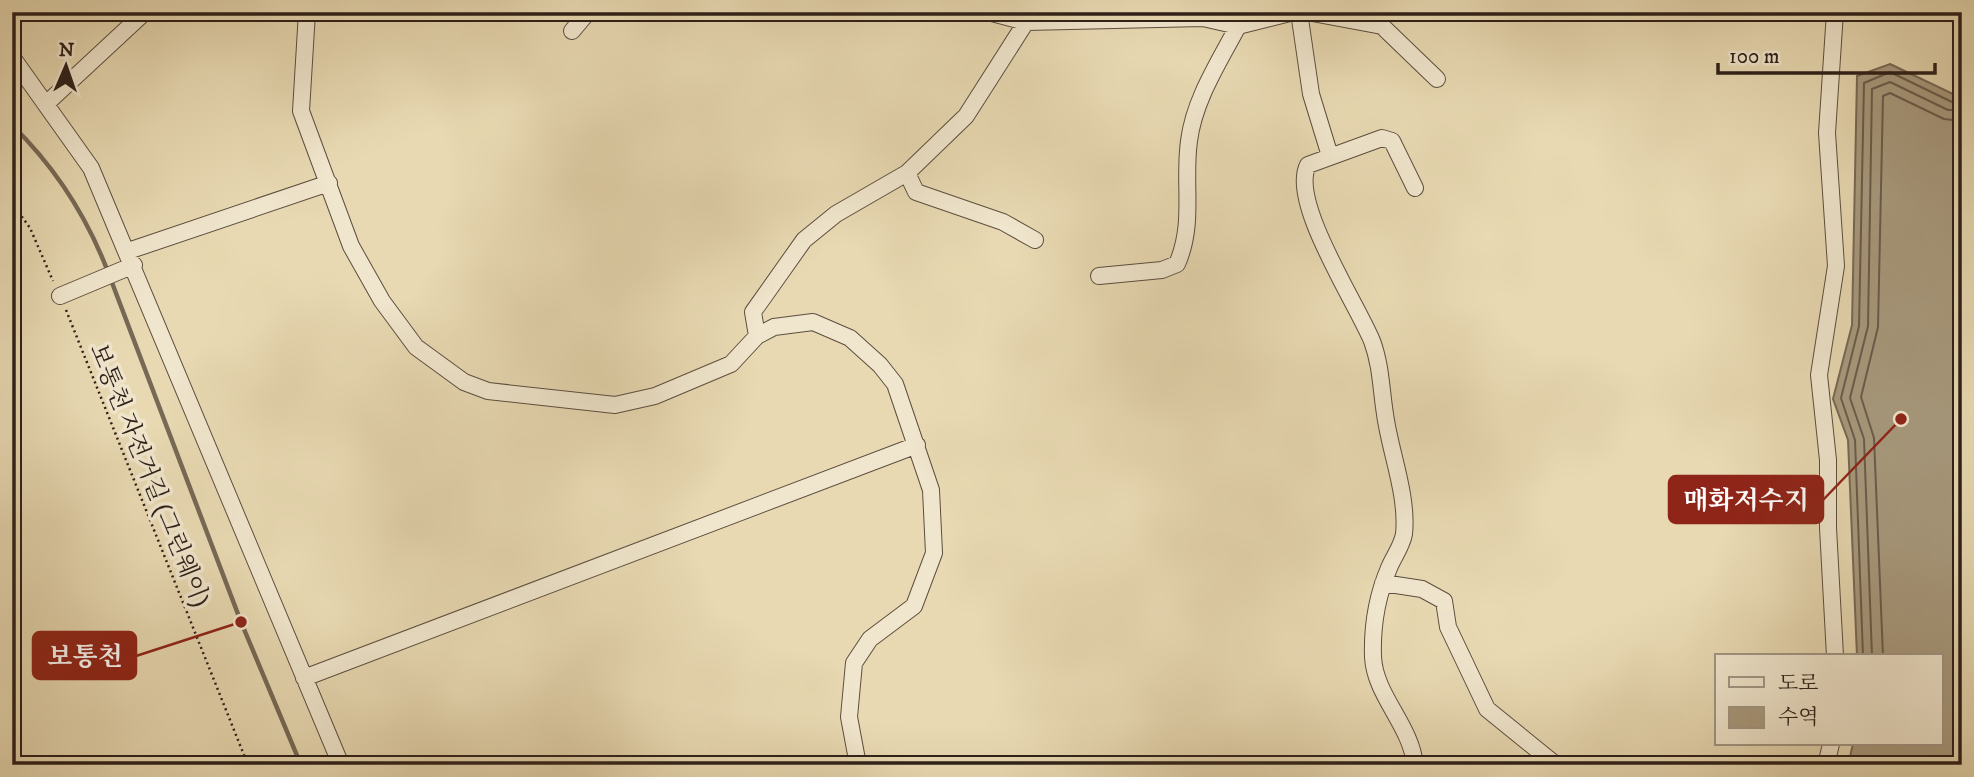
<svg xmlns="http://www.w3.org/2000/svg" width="1974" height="777" viewBox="0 0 1974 777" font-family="'IM FELL DW Pica','Noto Serif KR',serif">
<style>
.water{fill:#a89a7e;stroke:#776956;stroke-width:2}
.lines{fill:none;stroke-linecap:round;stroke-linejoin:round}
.shore{stroke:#6a5c4c;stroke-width:2}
.stream{stroke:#776956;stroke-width:4.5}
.minor-casing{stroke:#5c4e3f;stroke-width:18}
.path{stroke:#2d1f19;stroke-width:2.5;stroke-dasharray:2 3.5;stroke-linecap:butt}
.minor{stroke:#f0e6cd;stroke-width:16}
.labels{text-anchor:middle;stroke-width:7;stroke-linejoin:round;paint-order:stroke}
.street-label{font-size:24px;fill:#2d1f19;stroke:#f0e6cd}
.leader{fill:none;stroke:#8f2418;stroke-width:2.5}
.callout-dot{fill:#8f2418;stroke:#f0e6cd;stroke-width:2.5}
.callout{fill:#8f2418;stroke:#8f2418;stroke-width:2.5}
.callout-label{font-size:26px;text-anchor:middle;font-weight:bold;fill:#fff}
</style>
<rect width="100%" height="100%" fill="#e8d9b2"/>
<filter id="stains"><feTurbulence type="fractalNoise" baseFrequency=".00286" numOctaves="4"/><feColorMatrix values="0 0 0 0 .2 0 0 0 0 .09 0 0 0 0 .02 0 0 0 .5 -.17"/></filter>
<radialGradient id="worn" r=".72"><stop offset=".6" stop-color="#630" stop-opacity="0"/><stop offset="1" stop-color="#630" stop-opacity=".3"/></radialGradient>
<!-- water -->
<path class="water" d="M 1890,64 L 1955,95 L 1962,94 L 1962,765 L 1848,765 L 1853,744 L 1941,744 L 1941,656 L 1857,656 L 1848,440 L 1833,399 L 1852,325 L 1857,76 Z"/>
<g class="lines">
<!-- shore -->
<path class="shore" d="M 1863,656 L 1855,440 L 1841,398 L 1859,326 L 1864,83 L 1890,72 L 1952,102 L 1962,101
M 1872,656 L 1864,439 L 1850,398 L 1868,326 L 1872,89 L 1890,82 L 1948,110 L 1962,110
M 1883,656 L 1874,438 L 1861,397 L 1878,327 L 1883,96 L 1890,93 L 1944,119 L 1962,121"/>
<!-- stream -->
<path class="stream" d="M 12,125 C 54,166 87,217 108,272
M 111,280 L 241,622 L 301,765"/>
<!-- minor casing -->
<g class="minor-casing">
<path id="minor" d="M 307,12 L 301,111 L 351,246 L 382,301 L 416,347 L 464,382 L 488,391 L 615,405 L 655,396 L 731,364 L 757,336 L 774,327 L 813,322 L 850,338 L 880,365 L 895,384 L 931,490 L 934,553 L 914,606 L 870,639 L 854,663 L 849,717 L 858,765
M 988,12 L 1026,22 L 1203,18 L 1238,26 L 1235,12
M 1299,12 L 1311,94 L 1330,156
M 1307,12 L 1382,26 L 1437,79
M 1835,12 L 1827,133 L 1836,266 L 1819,375 L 1828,460 L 1828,528 L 1835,656
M 572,31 L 588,12
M 12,57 L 91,168 L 341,765
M 47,103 L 145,12
M 907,173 L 916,192 L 1003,222 L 1035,240
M 128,251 L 329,183
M 1099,276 L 1162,270 L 1177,264 C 1195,223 1183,184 1189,141 C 1194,100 1219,62 1238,26 L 1294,12
M 60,296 L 134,265
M 757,336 L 753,312 L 804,240 L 836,214 L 907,173 L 966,116 L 1026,22
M 1383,583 L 1422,589 L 1444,601 L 1448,627 L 1487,709 L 1556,765
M 304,678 L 917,445
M 1415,765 C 1411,725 1375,696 1373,657 C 1372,627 1377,596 1389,568 C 1393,558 1402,546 1404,534 C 1408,495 1390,452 1385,414 C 1381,389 1381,365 1372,341 C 1356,302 1289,201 1308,165 L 1382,138 L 1392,141 L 1415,188
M 1826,765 L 1831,744"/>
</g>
<!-- path -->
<path class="path" d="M 12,203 L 30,228 L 53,281
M 66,310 L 248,765"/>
<!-- minor -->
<use href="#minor" class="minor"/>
</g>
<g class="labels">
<!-- street labels -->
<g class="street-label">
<text transform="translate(150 475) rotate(68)" y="8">보통천 자전거길 (그린웨이)</text>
</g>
</g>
<!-- callouts -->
<path class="leader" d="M1901 419L1823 500M241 622L136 656"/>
<g class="callout-dot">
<circle cx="1901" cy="419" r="7"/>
<circle cx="241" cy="622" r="7"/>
</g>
<g class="callout">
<rect x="1669" y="476" width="154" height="47" rx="7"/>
<rect x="33" y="632" width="103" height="47" rx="7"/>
</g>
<g class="callout-label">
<text x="1746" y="509">매화저수지</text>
<text x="85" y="665">보통천</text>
</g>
<!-- margin -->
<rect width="1974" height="777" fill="none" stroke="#e8d9b2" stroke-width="42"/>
<rect x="14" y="14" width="1946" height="749" fill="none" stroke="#2d1f19" stroke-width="3.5"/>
<rect x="21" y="21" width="1932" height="735" fill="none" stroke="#2d1f19" stroke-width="2"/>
<!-- legend -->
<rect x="1715" y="654" width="228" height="91" fill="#f0e6cd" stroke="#a29685" stroke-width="2"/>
<rect x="1729" y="677" width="35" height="10" fill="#f0e6cd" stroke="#a29685" stroke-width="2"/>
<text x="1778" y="690" font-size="21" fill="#2d1f19">도로</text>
<rect x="1729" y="707" width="35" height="21" fill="#a89a7e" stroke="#a29685" stroke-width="2"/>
<text x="1778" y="724" font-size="21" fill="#2d1f19">수역</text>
<!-- north arrow -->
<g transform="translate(66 66) rotate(2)" stroke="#f0e6cd" stroke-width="5" paint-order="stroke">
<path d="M0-5L12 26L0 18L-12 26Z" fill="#2d1f19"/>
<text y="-10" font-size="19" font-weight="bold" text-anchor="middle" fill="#2d1f19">N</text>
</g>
<!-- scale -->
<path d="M1718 63v10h217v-10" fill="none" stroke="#2d1f19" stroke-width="3.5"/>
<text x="1729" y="63" font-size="21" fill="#2d1f19" stroke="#f0e6cd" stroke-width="5" paint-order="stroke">100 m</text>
<rect width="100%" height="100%" filter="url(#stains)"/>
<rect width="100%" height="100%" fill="url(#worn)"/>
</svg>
